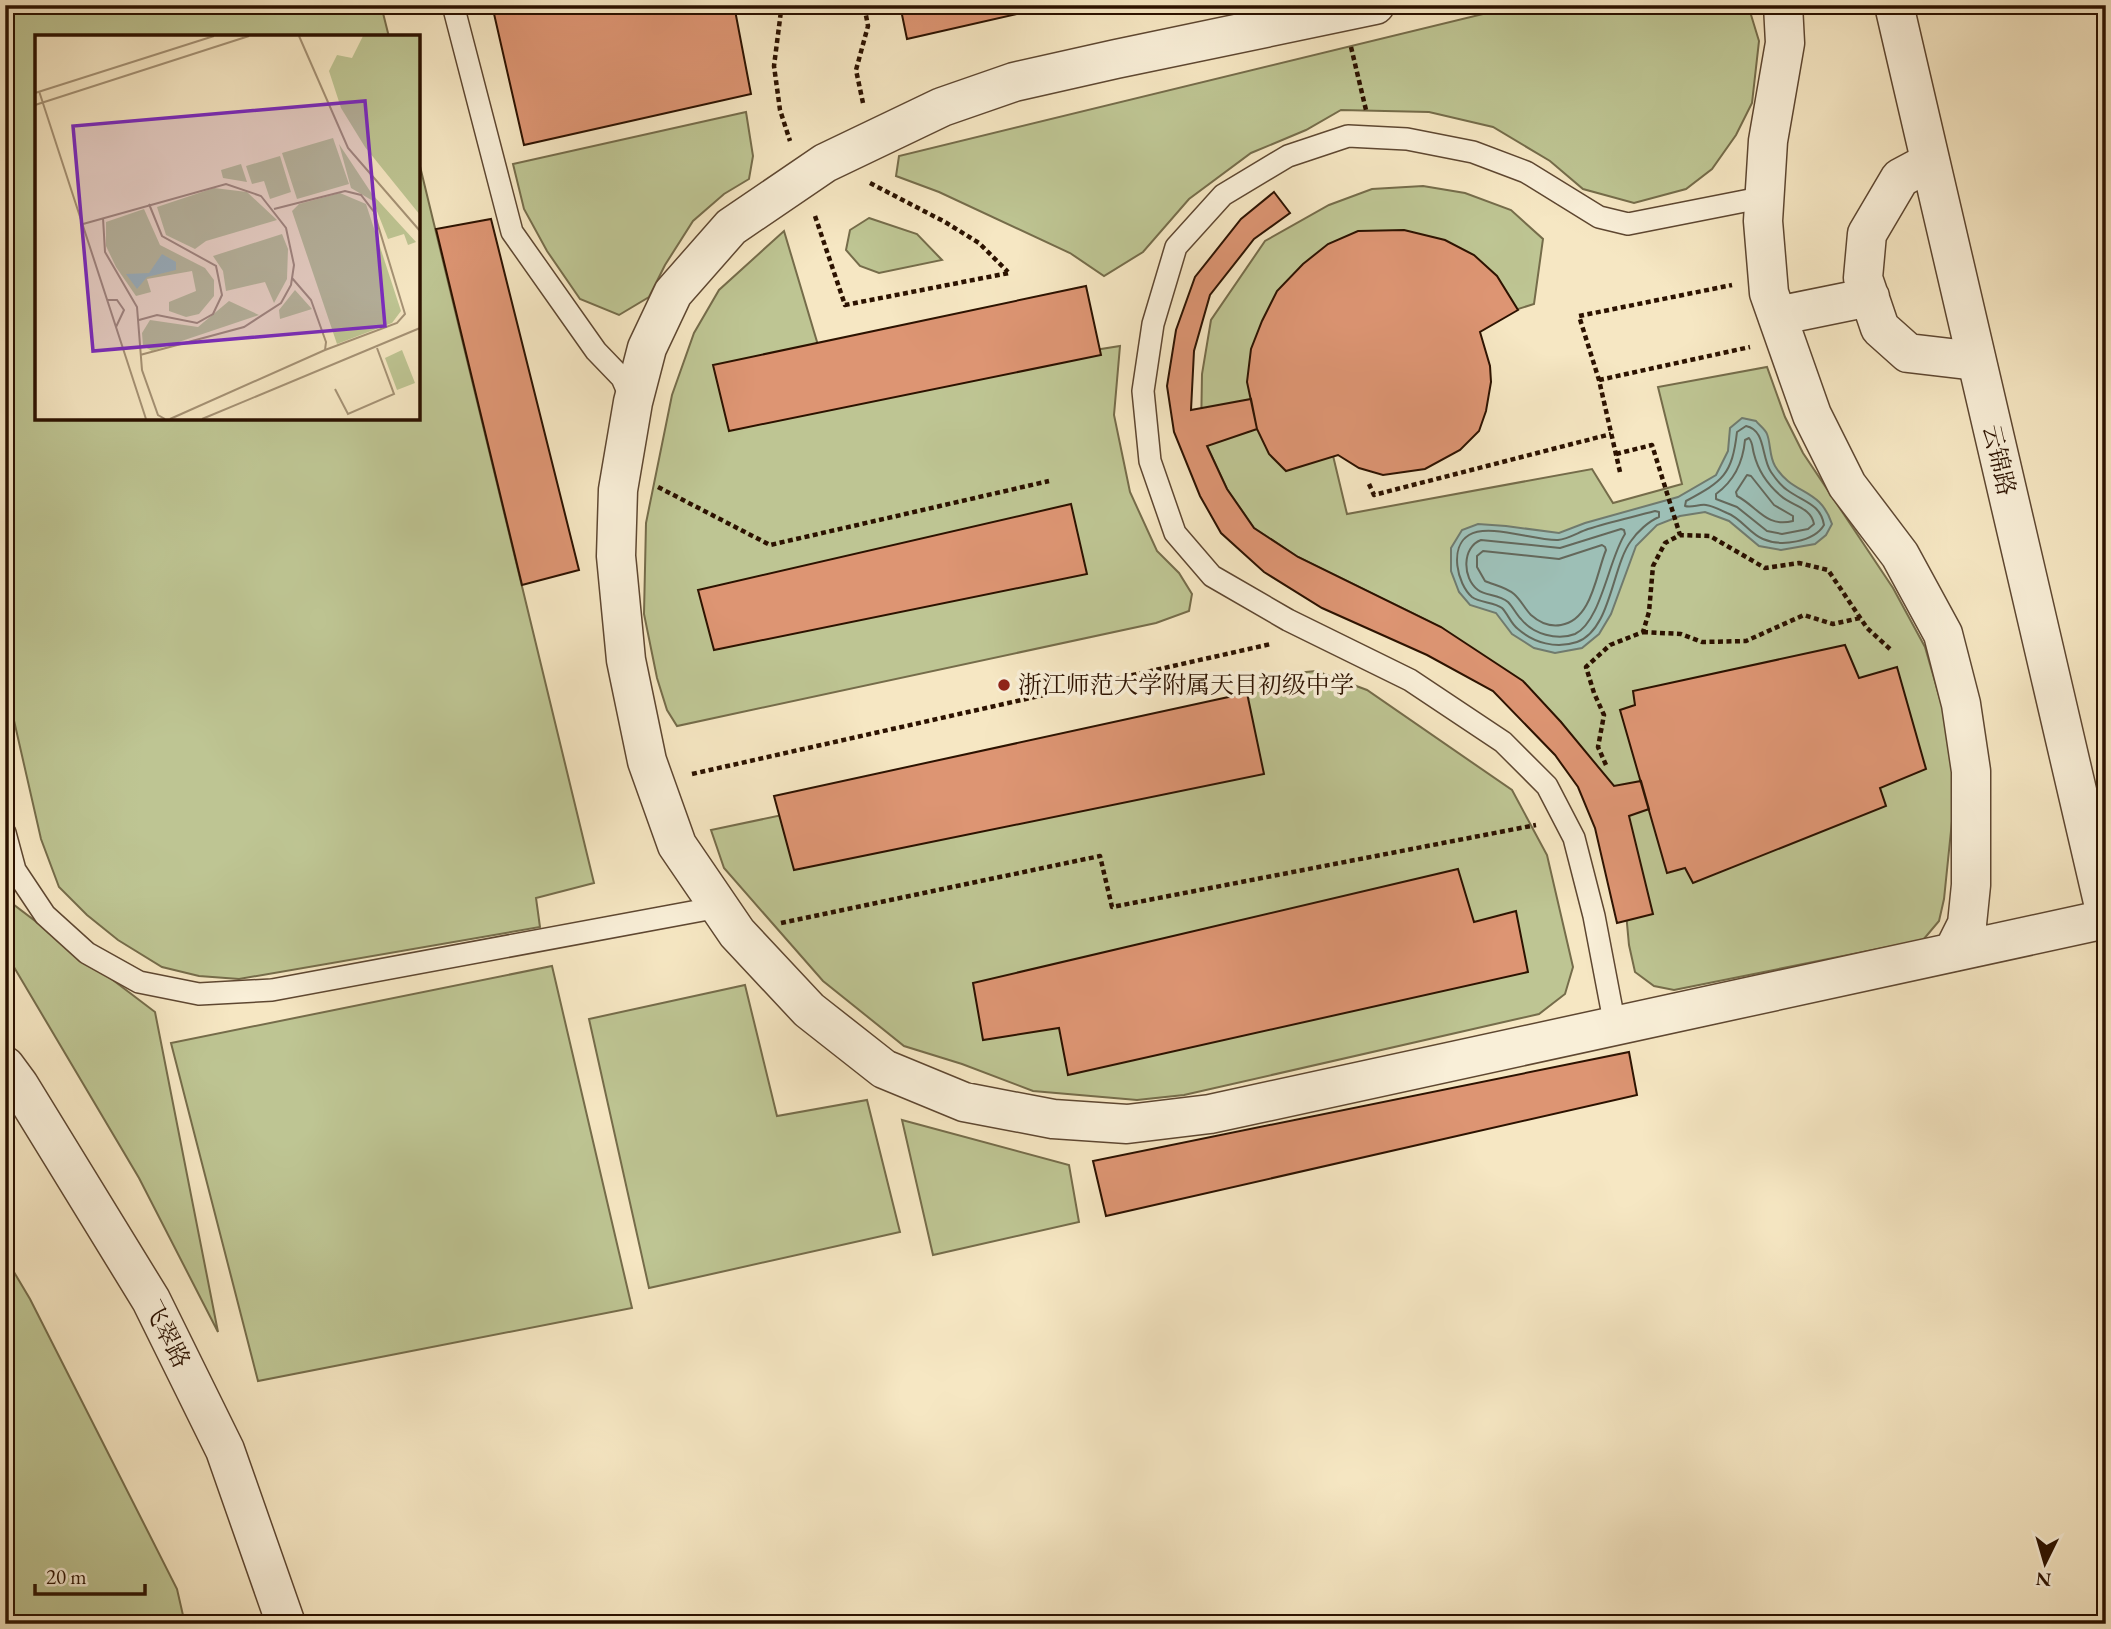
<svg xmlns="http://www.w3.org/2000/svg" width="2111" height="1629" viewBox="0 0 2111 1629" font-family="'EB Garamond','Noto Serif SC',serif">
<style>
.green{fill:#bec593;stroke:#756c4a;stroke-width:2}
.water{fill:#9dbfb6;stroke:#707a6d;stroke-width:2}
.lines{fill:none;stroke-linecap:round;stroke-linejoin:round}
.shore{stroke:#64685b;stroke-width:2}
.building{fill:#dd9573;stroke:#2c1200;stroke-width:2}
.service-casing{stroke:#5e4731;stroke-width:24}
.minor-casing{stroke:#5e4731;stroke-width:41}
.tertiary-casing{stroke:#5e4731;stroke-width:41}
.path{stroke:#2c1200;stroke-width:4.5;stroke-dasharray:5 3.5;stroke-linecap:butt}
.service{stroke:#f9efd8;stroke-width:21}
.minor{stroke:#f9efd8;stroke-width:38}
.tertiary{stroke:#f9efd8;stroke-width:38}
.poi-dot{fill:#8f2418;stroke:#f9efd8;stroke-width:2.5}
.labels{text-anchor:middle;stroke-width:7;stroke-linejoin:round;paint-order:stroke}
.street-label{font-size:24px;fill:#2c1200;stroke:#f9efd8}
.poi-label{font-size:24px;fill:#2c1200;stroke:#f9efd8;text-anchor:start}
.inset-road{fill:none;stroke:#a59275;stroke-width:2}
.view{fill:#7b2cbf;fill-opacity:0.15;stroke:#7b2cbf;stroke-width:3.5}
.inset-edge{fill:none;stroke:#2c1200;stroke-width:3.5}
</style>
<rect width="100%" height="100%" fill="#f6e7c3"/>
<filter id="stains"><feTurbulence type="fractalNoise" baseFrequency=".00286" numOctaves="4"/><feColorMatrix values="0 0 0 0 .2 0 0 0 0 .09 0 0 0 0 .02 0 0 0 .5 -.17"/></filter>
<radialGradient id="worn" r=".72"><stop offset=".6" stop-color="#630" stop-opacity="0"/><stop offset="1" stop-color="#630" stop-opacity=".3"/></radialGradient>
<!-- green -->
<path class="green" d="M 5,5 L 381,5 L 389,37 L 37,37 L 37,418 L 418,418 L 418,158 L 594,883 L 536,898 L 540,927 L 239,979 L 199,976 L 162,967 L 118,940 L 87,915 L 59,887 L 41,839 L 5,681 Z
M 1520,5 L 1748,5 L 1759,41 L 1752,103 L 1736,135 L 1712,169 L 1686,189 L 1634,203 L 1583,189 L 1550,161 L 1493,127 L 1429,112 L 1341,110 L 1306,130 L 1251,153 L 1189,199 L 1143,252 L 1104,276 L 1070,253 L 939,192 L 896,176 L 899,156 Z
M 746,112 L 753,156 L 749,179 L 724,194 L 693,221 L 665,265 L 649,297 L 619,315 L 580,299 L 547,251 L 524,209 L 513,164 Z
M 1423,186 L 1465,193 L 1511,210 L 1543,239 L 1534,304 L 1335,367 L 1323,414 L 1347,514 L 1592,469 L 1613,503 L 1682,484 L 1658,387 L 1767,367 L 1785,417 L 1803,453 L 1893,588 L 1925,647 L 1953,744 L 1955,792 L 1944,899 L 1939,921 L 1923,940 L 1674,990 L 1654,986 L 1635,972 L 1629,945 L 1618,826 L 1561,722 L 1441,627 L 1298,557 L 1254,528 L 1227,489 L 1201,433 L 1202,374 L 1211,320 L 1265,241 L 1329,205 L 1372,189 Z
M 869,218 L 917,234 L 942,260 L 879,273 L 860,266 L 846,250 L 850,230 Z
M 784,231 L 832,392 L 1120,346 L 1114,415 L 1130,492 L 1157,551 L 1179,573 L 1192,594 L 1189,611 L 1156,623 L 677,726 L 667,710 L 657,678 L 644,614 L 646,523 L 672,395 L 694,333 L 719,290 Z
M 1316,671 L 1367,690 L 1512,790 L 1547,855 L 1573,967 L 1565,994 L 1539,1014 L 1184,1095 L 1137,1100 L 1033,1091 L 962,1064 L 904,1046 L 823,981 L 724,868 L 711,830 L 1230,721 L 1266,676 Z
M 5,892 L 9,901 L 155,1012 L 218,1332 L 139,1178 L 5,952 Z
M 552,966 L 632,1308 L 258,1381 L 171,1043 Z
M 745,985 L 777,1116 L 867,1100 L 900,1232 L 649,1288 L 589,1019 Z
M 902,1120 L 1069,1165 L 1079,1222 L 933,1255 Z
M 5,1257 L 30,1299 L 177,1589 L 185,1624 L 5,1624 Z"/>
<!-- water -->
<path class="water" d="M 1742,418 L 1756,421 C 1759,425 1765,429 1767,434 C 1771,444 1769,456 1775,466 C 1793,496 1820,487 1832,524 L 1826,535 L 1815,544 L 1781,550 L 1759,546 L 1729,521 L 1705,512 L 1680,516 L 1657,525 L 1636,546 L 1611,614 L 1599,634 L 1582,648 L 1555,653 L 1534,648 L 1512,634 L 1496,613 L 1470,605 L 1459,592 L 1451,571 L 1451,548 L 1462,530 L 1478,524 L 1506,526 L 1559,533 L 1585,523 L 1678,497 L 1716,475 L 1728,451 L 1730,428 Z"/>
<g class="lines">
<!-- shore -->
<path class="shore" d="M 1746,426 C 1766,430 1761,457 1771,472 C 1775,478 1783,488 1790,492 C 1805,502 1821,505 1824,525 C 1814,542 1781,547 1763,539 C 1750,534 1741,518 1727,513 C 1721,510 1713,506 1706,505 C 1699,504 1692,508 1685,506 L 1686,501 C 1723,481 1732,475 1737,432 Z
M 1749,438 C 1753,443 1752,447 1754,454 C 1758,470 1768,485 1781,496 C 1792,506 1811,507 1814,524 L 1808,529 L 1782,534 L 1767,531 L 1737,507 L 1716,499 L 1716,494 C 1734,481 1743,462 1745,440 Z
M 1747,475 L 1751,476 L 1774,505 L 1793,516 L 1793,521 C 1766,528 1758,507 1737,496 L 1736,492 Z
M 1655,511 L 1659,512 L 1659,517 C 1649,521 1637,532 1631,541 C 1612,566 1611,630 1577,642 C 1556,649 1534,643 1518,629 C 1511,624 1508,614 1502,608 C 1494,602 1480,603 1472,597 C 1457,584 1449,547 1469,535 C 1489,523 1535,541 1558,540 C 1568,539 1579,532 1588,529 C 1610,522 1633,517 1655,511 Z
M 1621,529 L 1624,530 L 1625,534 C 1609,558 1601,622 1575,634 C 1557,641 1533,634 1521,619 C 1516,614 1513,607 1508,602 C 1499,594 1486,596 1478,590 C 1462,578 1462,547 1481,540 L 1560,548 Z
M 1602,545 L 1605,547 L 1606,550 C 1596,574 1592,620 1561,625 C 1550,627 1540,623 1531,615 C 1525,609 1521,600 1514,594 C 1506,587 1494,585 1485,581 L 1477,567 L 1477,556 L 1483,551 L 1559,559 Z"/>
</g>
<!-- building -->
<path class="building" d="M 492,5 L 734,5 L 751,94 L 524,145 Z
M 900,5 L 1057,5 L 907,39 Z
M 1274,192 L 1290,213 L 1254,239 L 1210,295 L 1194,351 L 1191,410 L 1251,399 L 1257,429 L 1207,446 L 1227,489 L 1254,528 L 1298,557 L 1441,627 L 1523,681 L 1561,722 L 1614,786 L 1641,781 L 1649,809 L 1629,816 L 1653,914 L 1617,923 L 1595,828 L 1578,787 L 1555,755 L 1493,691 L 1427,655 L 1322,608 L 1264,572 L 1221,533 L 1200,496 L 1174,432 L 1167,386 L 1176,330 L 1195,277 L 1241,219 Z
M 491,219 L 579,570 L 522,585 L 436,229 Z
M 1404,230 L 1445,240 L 1474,255 L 1497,276 L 1518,310 L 1480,332 L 1490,366 L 1491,382 L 1486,411 L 1479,431 L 1460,450 L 1425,469 L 1383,475 L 1359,468 L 1338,455 L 1286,471 L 1269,454 L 1257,429 L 1247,382 L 1251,349 L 1262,321 L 1277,291 L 1303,264 L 1328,244 L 1358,231 Z
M 1086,286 L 1101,355 L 729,431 L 713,365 Z
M 1071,504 L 1087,574 L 714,650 L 698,590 Z
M 1845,645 L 1859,678 L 1897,667 L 1926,769 L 1880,788 L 1886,806 L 1693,883 L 1685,868 L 1667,873 L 1620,710 L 1635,705 L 1633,691 Z
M 1247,693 L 1264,774 L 794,870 L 774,796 Z
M 1458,869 L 1474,922 L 1516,911 L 1528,972 L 1068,1075 L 1059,1028 L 983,1040 L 973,983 Z
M 1629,1052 L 1637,1095 L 1106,1216 L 1093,1161 Z"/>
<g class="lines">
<!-- service casing -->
<g class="service-casing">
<path id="service" d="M 453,5 L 512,232 L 596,351 L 622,378 L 632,401
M 5,833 L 15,870 L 45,915 L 87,953 L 139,982 L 199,994 L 272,990 L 719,907
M 1615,1026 L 1594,916 L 1574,838 L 1547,786 L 1503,742 L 1410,680 L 1288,620 L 1212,576 L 1175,533 L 1150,461 L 1143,391 L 1153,324 L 1176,247 L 1223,195 L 1288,156 L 1348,136 L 1407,139 L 1473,152 L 1526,172 L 1599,217 L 1628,224 L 1765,197"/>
</g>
<!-- minor casing -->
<g class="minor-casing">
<path id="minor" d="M 1375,5 L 1116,59 L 1014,82 L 942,107 L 825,163 L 731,227 L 673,293 L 647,348 L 633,402 L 618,490 L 616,556 L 626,660 L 647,761 L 677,845 L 737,933 L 809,1010 L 884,1069 L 964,1102 L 1053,1119 L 1127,1124 L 1210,1114 L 2106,919
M 1783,5 L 1785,43 L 1768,141 L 1763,221 L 1769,293 L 1812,415 L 1847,485 L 1900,555 L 1943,634 L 1961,704 L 1971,771 L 1971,885 L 1967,924 L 1953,952
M 1930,162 L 1900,178 L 1867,234 L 1863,278 L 1880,328 L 1908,353 L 1976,361
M 1777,316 L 1870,297"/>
</g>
<!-- tertiary casing -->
<g class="tertiary-casing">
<path id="tertiary" d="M 1894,5 L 2106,915
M 5,1066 L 19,1085 L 151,1300 L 225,1450 L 286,1624"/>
</g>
<!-- path -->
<path class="path" d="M 784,5 L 781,11 L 774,66 L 780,110 L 790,141
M 1351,47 L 1366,110
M 863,103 L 856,70 L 868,26 L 864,5
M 870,183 L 945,222 L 979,243 L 1008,272
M 815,216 L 845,305 L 1009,273
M 1599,380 L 1750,347
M 1616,454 L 1652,445 L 1680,535
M 1620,472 L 1599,380 L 1579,316 L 1732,285
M 1369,484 L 1374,495 L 1611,434
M 658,487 L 770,545 L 1049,481
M 1643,632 L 1681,634 L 1702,642 L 1746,641 L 1804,615 L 1833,624 L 1860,618
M 1606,765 L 1598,747 L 1604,715 L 1594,693 L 1586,667 L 1610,645 L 1643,632 L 1649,612 L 1653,566 L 1665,543 L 1680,535 L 1710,536 L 1765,568 L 1799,563 L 1828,570 L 1867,628 L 1890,649
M 692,774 L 1271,644
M 781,923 L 1100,856 L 1112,907 L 1536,825"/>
<!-- service -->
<use href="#service" class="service"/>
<!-- minor -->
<use href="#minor" class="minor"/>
<!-- tertiary -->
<use href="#tertiary" class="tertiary"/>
</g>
<!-- markers -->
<circle class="poi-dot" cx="1004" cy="685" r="7"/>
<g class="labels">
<!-- street labels -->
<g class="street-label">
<text transform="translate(1999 460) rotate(77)" y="8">云锦路</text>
<text transform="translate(167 1334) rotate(63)" y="8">飞翠路</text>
</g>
<!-- poi labels -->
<g class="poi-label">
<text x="1018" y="693">浙江师范大学附属天目初级中学</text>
</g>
</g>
<!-- overview -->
<g transform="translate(35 35)">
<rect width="385" height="385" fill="#f6e7c3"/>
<path d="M 328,1 L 385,1 L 385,180 L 330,112 L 306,73 L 294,36 L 302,20 L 317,23 ZM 298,103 L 314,149 L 262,164 L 247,118 ZM 304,109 L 337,159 L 381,207 L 373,210 L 369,199 L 353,204 L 338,166 L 316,153 ZM 245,121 L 256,157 L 235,164 L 229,146 L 217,149 L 211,131 ZM 206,129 L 212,147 L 188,143 L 186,135 ZM 179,153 L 212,157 L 242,185 L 171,206 L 160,214 L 131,200 L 122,172 ZM 305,158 L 331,169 L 366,276 L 357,288 L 302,309 L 257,176 L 264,169 ZM 109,174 L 125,210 L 170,233 L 179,245 L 179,261 L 164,279 L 151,282 L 134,276 L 134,267 L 161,256 L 157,236 L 112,244 L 116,257 L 101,261 L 81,232 L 71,211 L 71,187 ZM 247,199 L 253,214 L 252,244 L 239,268 L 230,247 L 191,256 L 188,236 L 178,221 ZM 260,255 L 277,274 L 245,284 L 244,275 ZM 194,266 L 224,280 L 117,316 L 108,311 L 107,298 L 115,285 L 163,292 ZM 367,315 L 380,348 L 362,355 L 350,323 Z" fill="#bec593"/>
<path d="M 127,219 L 141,227 L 141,235 L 112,242 L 102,254 L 91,239 L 114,238 Z" fill="#9dbfb6"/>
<path class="inset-road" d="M 264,1 L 313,113 L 385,196M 4,56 L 111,384M 0,58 L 179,1M 0,70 L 214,1M 239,174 L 310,156 L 326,160 L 339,177 L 370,279 L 362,288 L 290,315M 68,183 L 70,217 L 102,272 L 107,335 L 123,380 L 130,384M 48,189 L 191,149 L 226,161 L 251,193 L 259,230 L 256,250 L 246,268 L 209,292 L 105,320M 72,265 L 82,265 L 89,275 L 81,292M 104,285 L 122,280 L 162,288 L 178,279 L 187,260 L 181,231 L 127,201 L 114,169M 300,354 L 313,379 L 359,359 L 342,313M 135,384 L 290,315 L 291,307 L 276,265 L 257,243M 167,384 L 385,293"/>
<path class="view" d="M 330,66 L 350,291 L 58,316 L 38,91 Z"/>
<rect width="385" height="385" class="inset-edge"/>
</g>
<!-- margin -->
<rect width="2111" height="1629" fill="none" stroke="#f6e7c3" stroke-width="28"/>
<rect x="7" y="7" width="2097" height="1615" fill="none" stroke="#2c1200" stroke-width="3.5"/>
<rect x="14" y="14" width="2083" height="1601" fill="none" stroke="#2c1200" stroke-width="2"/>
<!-- north arrow -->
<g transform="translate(2045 1563) rotate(185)" stroke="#f9efd8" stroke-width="5" paint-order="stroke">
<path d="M0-5L12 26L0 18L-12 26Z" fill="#2c1200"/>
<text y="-10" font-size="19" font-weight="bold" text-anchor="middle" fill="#2c1200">N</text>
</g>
<!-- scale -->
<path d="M35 1584v10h110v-10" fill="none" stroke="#2c1200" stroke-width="3.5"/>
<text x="46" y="1584" font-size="21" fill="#2c1200" stroke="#f9efd8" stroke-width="5" paint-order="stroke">20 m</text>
<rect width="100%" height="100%" filter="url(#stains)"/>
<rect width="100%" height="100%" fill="url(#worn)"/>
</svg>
